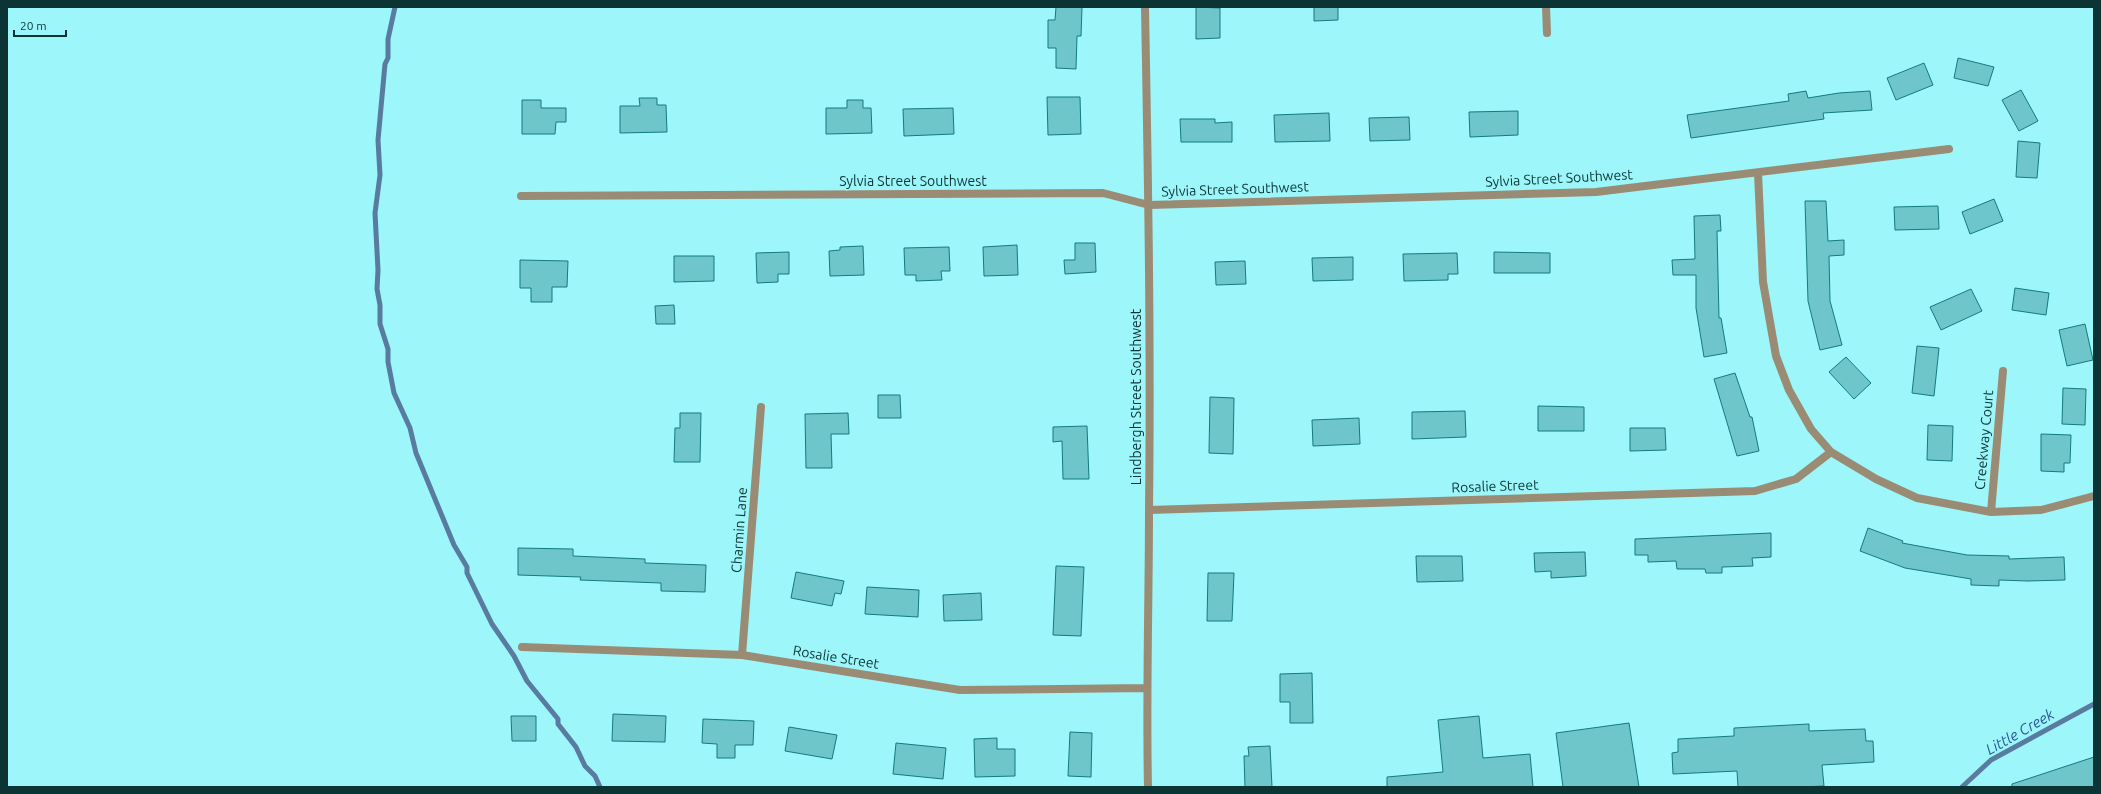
<svg xmlns="http://www.w3.org/2000/svg" width="2101" height="794" viewBox="0 0 2101 794" font-family="Ubuntu,sans-serif">
<style>
.lines{fill:none;stroke-linecap:round;stroke-linejoin:round}
.stream{stroke:#587b9f;stroke-width:5}
.building{fill:#6fc6ca;stroke:#127b7f}
.street{stroke:#9a8b74;stroke-width:8}
.labels{text-anchor:middle;stroke-width:3;stroke-linejoin:round;paint-order:stroke}
.street-label{font-size:14px;fill:#0c3435;stroke:#9cf6fa}
.water-label{font-size:15px;font-style:italic;fill:#2d5595;stroke:#9cf6fa}
</style>
<rect width="100%" height="100%" fill="#9cf6fa"/>
<g class="lines">
<!-- stream -->
<path class="stream" d="M 395,7 L 388,39 L 388,58 L 385,64 L 378,140 L 380,175 L 375,213 L 378,270 L 377,289 L 380,305 L 380,324 L 388,349 L 388,362 L 394,393 L 410,428 L 416,453 L 454,545 L 467,567 L 467,573 L 492,624 L 514,656 L 527,681 L 558,719 L 558,724 L 576,747 L 585,766 L 595,776 L 600,787
M 1962,787 L 1991,760 L 2094,704"/>
</g>
<!-- building -->
<path class="building" d="M 1056,7 L 1082,7 L 1081,36 L 1077,36 L 1076,69 L 1056,68 L 1056,48 L 1048,48 L 1048,20 L 1055,20 Z
M 1196,7 L 1220,8 L 1220,38 L 1196,39 Z
M 1314,7 L 1338,7 L 1338,20 L 1314,21 Z
M 1958,58 L 1994,67 L 1988,86 L 1954,78 Z
M 1924,63 L 1933,85 L 1896,100 L 1887,78 Z
M 2021,90 L 2038,121 L 2019,131 L 2002,100 Z
M 1806,91 L 1808,98 L 1839,93 L 1870,91 L 1872,110 L 1823,113 L 1824,119 L 1691,138 L 1687,115 L 1789,101 L 1788,94 Z
M 1047,97 L 1080,97 L 1081,134 L 1048,135 Z
M 639,98 L 657,98 L 657,105 L 666,105 L 667,132 L 620,133 L 620,106 L 640,106 Z
M 522,100 L 541,100 L 541,108 L 566,108 L 566,122 L 556,122 L 555,134 L 522,134 Z
M 847,100 L 863,100 L 863,108 L 871,108 L 872,133 L 826,134 L 826,108 L 847,108 Z
M 953,108 L 954,134 L 904,136 L 903,109 Z
M 1518,111 L 1518,135 L 1470,137 L 1469,112 Z
M 1329,113 L 1330,141 L 1275,142 L 1274,115 Z
M 1409,117 L 1410,140 L 1370,141 L 1369,118 Z
M 1180,119 L 1215,119 L 1215,123 L 1232,122 L 1232,142 L 1181,142 Z
M 2018,141 L 2040,143 L 2037,178 L 2016,177 Z
M 1994,199 L 2003,221 L 1970,234 L 1962,212 Z
M 1805,201 L 1826,201 L 1828,241 L 1844,240 L 1844,255 L 1829,256 L 1830,301 L 1842,345 L 1820,350 L 1808,301 Z
M 1938,206 L 1939,229 L 1895,230 L 1894,207 Z
M 1720,215 L 1721,231 L 1717,231 L 1719,318 L 1721,318 L 1727,353 L 1704,357 L 1696,308 L 1696,275 L 1673,275 L 1672,260 L 1695,259 L 1694,216 Z
M 1075,243 L 1095,243 L 1096,272 L 1065,274 L 1064,260 L 1075,260 Z
M 1017,245 L 1018,275 L 984,276 L 983,247 Z
M 863,246 L 864,275 L 830,276 L 829,251 L 840,250 L 840,247 Z
M 949,247 L 950,271 L 941,271 L 942,280 L 916,281 L 916,275 L 905,275 L 904,248 Z
M 789,252 L 789,274 L 778,274 L 778,282 L 757,283 L 756,253 Z
M 1494,252 L 1550,253 L 1550,273 L 1494,273 Z
M 1457,253 L 1458,274 L 1448,274 L 1448,280 L 1404,281 L 1403,254 Z
M 674,256 L 714,256 L 714,281 L 674,282 Z
M 1353,257 L 1353,280 L 1313,281 L 1312,258 Z
M 520,260 L 568,261 L 567,287 L 552,287 L 552,302 L 531,302 L 531,288 L 520,288 Z
M 1245,261 L 1246,284 L 1216,285 L 1215,262 Z
M 2015,288 L 2049,293 L 2046,315 L 2012,310 Z
M 1971,289 L 1982,311 L 1941,330 L 1930,307 Z
M 674,305 L 675,324 L 656,324 L 655,306 Z
M 2085,324 L 2093,360 L 2067,366 L 2059,330 Z
M 1917,346 L 1939,348 L 1934,396 L 1912,393 Z
M 1846,357 L 1871,383 L 1854,399 L 1829,372 Z
M 1735,373 L 1750,417 L 1752,417 L 1759,451 L 1737,456 L 1714,379 Z
M 2063,388 L 2086,389 L 2085,425 L 2062,424 Z
M 878,395 L 900,395 L 901,418 L 878,418 Z
M 1210,397 L 1234,398 L 1233,454 L 1209,453 Z
M 1538,406 L 1584,407 L 1584,431 L 1538,431 Z
M 1465,411 L 1466,437 L 1412,439 L 1412,412 Z
M 680,413 L 701,413 L 700,462 L 674,462 L 675,428 L 680,428 Z
M 848,413 L 849,434 L 831,434 L 832,468 L 806,468 L 805,414 Z
M 1359,418 L 1360,444 L 1313,446 L 1312,420 Z
M 1928,425 L 1953,426 L 1952,461 L 1927,460 Z
M 1087,426 L 1089,479 L 1063,479 L 1062,441 L 1053,442 L 1053,427 Z
M 1630,428 L 1665,428 L 1666,450 L 1630,451 Z
M 2041,434 L 2071,435 L 2070,463 L 2064,463 L 2064,472 L 2041,471 Z
M 1868,528 L 1903,541 L 1902,543 L 1967,555 L 2009,556 L 2009,559 L 2064,557 L 2065,580 L 2028,581 L 1999,580 L 1999,586 L 1971,585 L 1971,579 L 1905,568 L 1860,551 Z
M 1771,533 L 1771,557 L 1752,558 L 1753,566 L 1722,567 L 1722,573 L 1706,573 L 1705,569 L 1677,569 L 1676,561 L 1648,562 L 1648,555 L 1635,555 L 1635,539 Z
M 518,548 L 573,549 L 573,556 L 645,559 L 645,563 L 706,565 L 705,592 L 661,591 L 661,583 L 580,580 L 581,577 L 518,575 Z
M 1585,552 L 1586,576 L 1551,578 L 1551,571 L 1535,572 L 1534,553 Z
M 1416,556 L 1462,556 L 1463,581 L 1417,582 Z
M 1056,566 L 1084,567 L 1081,636 L 1053,635 Z
M 796,572 L 844,581 L 841,594 L 835,593 L 832,606 L 791,598 Z
M 1208,573 L 1234,573 L 1232,621 L 1207,621 Z
M 867,587 L 919,590 L 918,617 L 865,614 Z
M 981,593 L 982,620 L 944,621 L 943,595 Z
M 1312,673 L 1313,723 L 1290,723 L 1290,702 L 1280,702 L 1280,674 Z
M 613,714 L 666,716 L 665,742 L 612,741 Z
M 511,716 L 536,716 L 536,741 L 512,741 Z
M 1479,716 L 1483,758 L 1530,754 L 1533,787 L 1387,787 L 1387,777 L 1443,772 L 1438,720 Z
M 703,719 L 754,721 L 753,745 L 735,745 L 735,758 L 717,758 L 717,744 L 702,743 Z
M 1629,723 L 1639,787 L 1563,787 L 1556,733 Z
M 1809,724 L 1809,731 L 1865,729 L 1866,741 L 1873,741 L 1874,762 L 1822,765 L 1824,786 L 1800,787 L 1738,787 L 1737,771 L 1673,774 L 1672,753 L 1678,752 L 1678,739 L 1734,736 L 1734,728 Z
M 789,727 L 837,735 L 832,759 L 785,751 Z
M 1070,732 L 1092,733 L 1091,777 L 1068,776 Z
M 997,738 L 997,749 L 1015,749 L 1015,776 L 975,777 L 974,739 Z
M 896,743 L 946,748 L 943,779 L 893,774 Z
M 1270,746 L 1272,787 L 1245,787 L 1244,756 L 1249,756 L 1248,747 Z
M 2094,757 L 2094,787 L 2012,787 L 2012,784 Z"/>
<g class="lines">
<!-- street -->
<path class="street" d="M 1145,7 C 1148,174 1151,341 1149,509 C 1149,602 1146,694 1148,787
M 1546,7 L 1547,33
M 1758,173 L 1763,282 L 1776,356 L 1789,390 L 1811,429 L 1831,452 L 1876,479 L 1917,498 L 1991,512 L 2041,510 L 2094,496
M 521,196 L 1103,193 L 1149,205 L 1596,192 L 1949,149
M 1149,510 L 1755,491 L 1796,479 L 1831,452
M 1991,512 L 2003,371
M 522,647 L 742,655 L 960,690 L 1146,688
M 742,655 L 761,407"/>
</g>
<g class="labels">
<!-- street labels -->
<g class="street-label">
<text transform="translate(1559 178) rotate(-3)" y="5">Sylvia Street Southwest</text>
<text x="913" y="186">Sylvia Street Southwest</text>
<text transform="translate(1235 189) rotate(-2)" y="5">Sylvia Street Southwest</text>
<text transform="translate(1136 397) rotate(-90)" y="5">Lindbergh Street Southwest</text>
<text transform="translate(1984 440) rotate(-85)" y="5">Creekway Court</text>
<text transform="translate(1495 486) rotate(-2)" y="5">Rosalie Street</text>
<text transform="translate(739 530) rotate(-86)" y="5">Charmin Lane</text>
<text transform="translate(836 657) rotate(9)" y="5">Rosalie Street</text>
</g>
<!-- water labels -->
<g class="water-label">
<text transform="translate(2020 732) rotate(-30)" y="5">Little Creek</text>
</g>
</g>
<!-- border -->
<rect width="2101" height="794" fill="none" stroke="#0c3435" stroke-width="16"/>
<!-- scale -->
<path d="M14 30v6h52v-6" fill="none" stroke="#0c3435" stroke-width="2"/>
<text x="20" y="30" font-size="12" fill="#0c3435" stroke="#9cf6fa" stroke-width="3" paint-order="stroke">20 m</text>
</svg>
